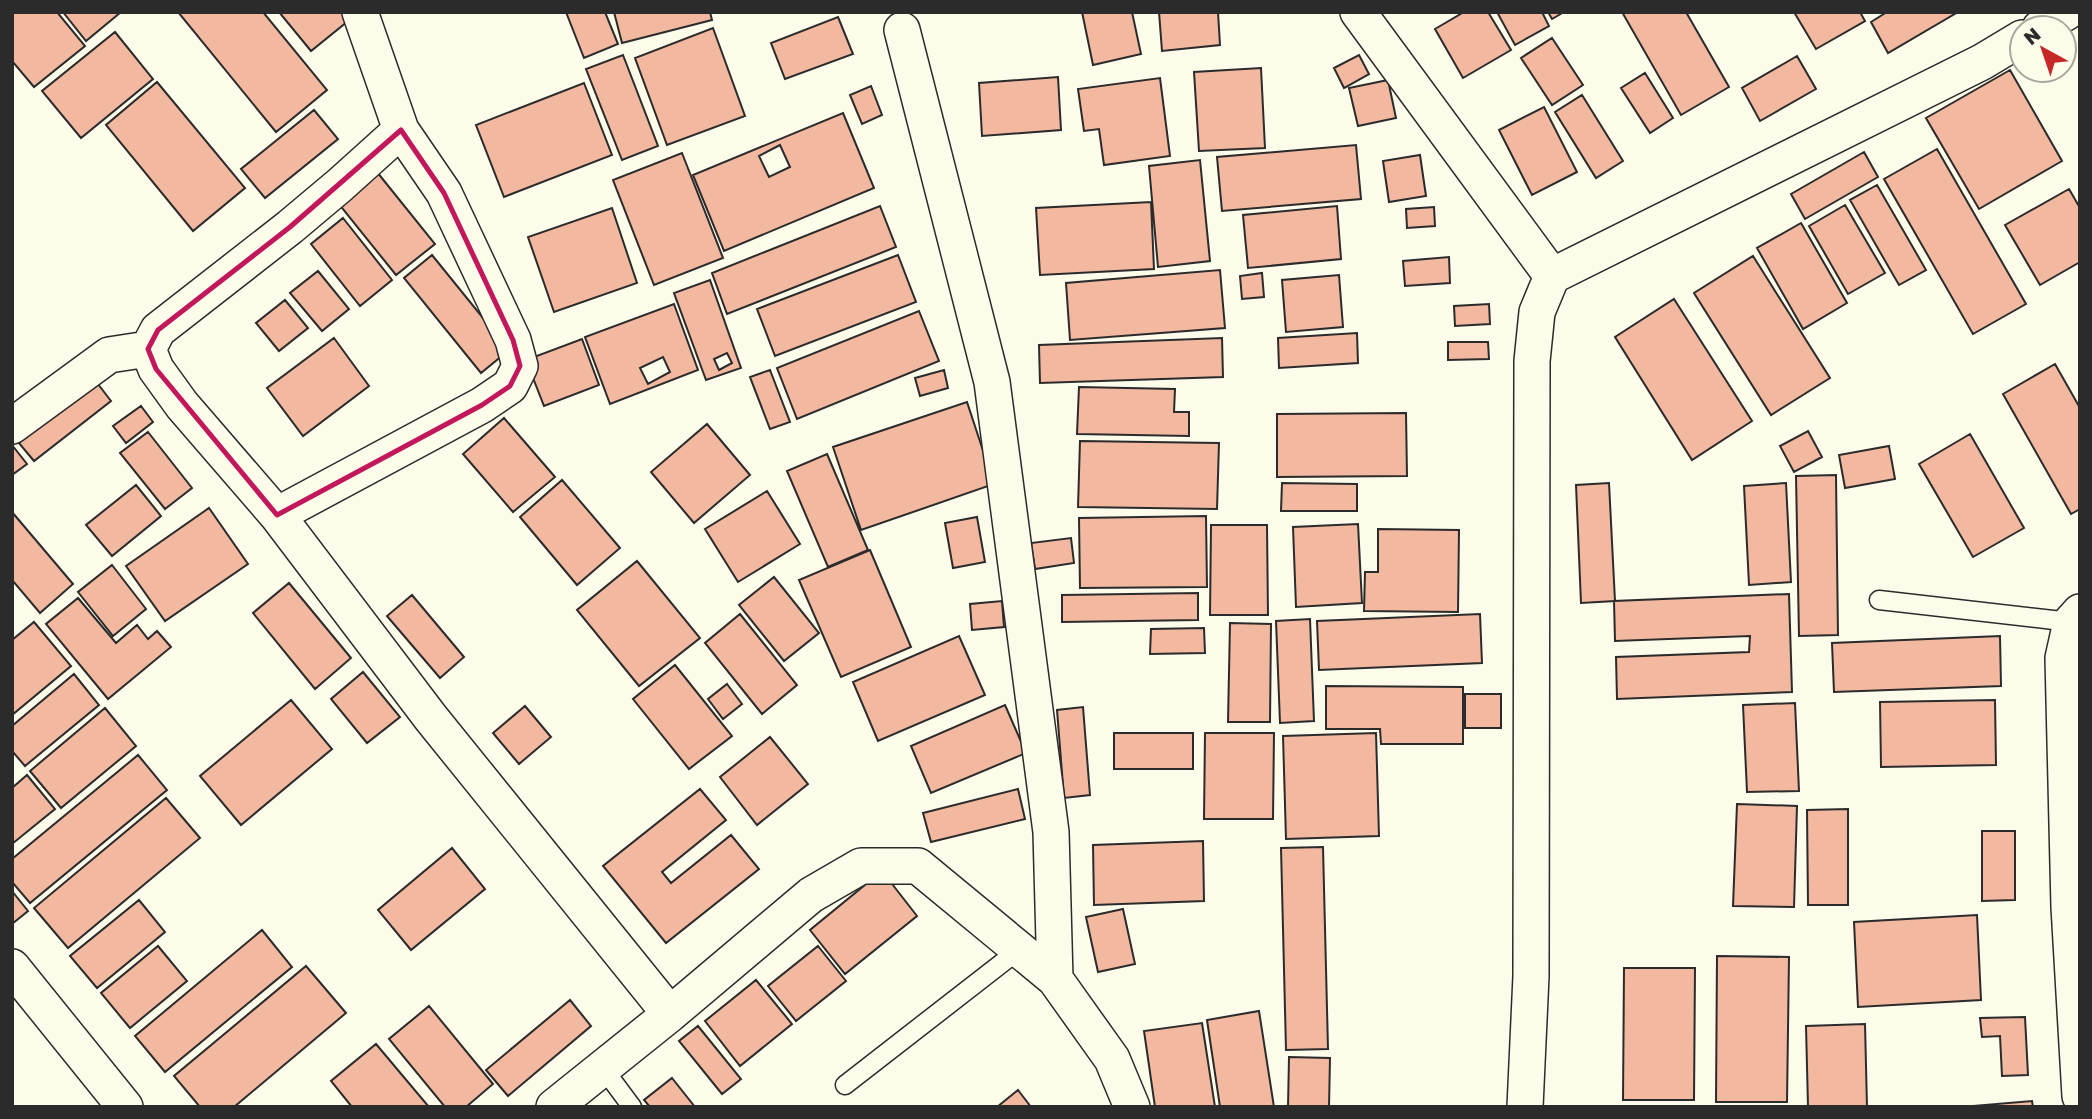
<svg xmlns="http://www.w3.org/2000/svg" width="2092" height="1119" viewBox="0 0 2092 1119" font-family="'Golos Text',sans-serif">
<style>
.building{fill:#f2b8a0;stroke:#2b2b2b;stroke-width:2;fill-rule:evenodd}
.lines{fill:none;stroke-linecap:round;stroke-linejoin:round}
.lane-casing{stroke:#2b2b2b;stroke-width:21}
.street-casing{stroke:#2b2b2b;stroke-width:38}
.lane{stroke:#fdfbea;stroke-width:18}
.street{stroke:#fdfbea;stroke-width:35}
.marked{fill:none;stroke:#c2185b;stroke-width:5;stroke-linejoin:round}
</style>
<rect width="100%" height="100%" fill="#fdfbea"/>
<!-- building -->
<path class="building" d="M 12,12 L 57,12 L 85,46 L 34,87 L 12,61 Z
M 63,12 L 121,12 L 86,41 Z
M 178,12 L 263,12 L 327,90 L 276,132 Z
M 279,12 L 358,12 L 358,13 L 311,51 Z
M 566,12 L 605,12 L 618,44 L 584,58 Z
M 614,12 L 710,12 L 712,20 L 622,43 Z
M 1082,12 L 1132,12 L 1141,54 L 1093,65 Z
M 1159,12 L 1218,12 L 1220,45 L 1162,51 Z
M 1464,12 L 1488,12 L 1511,50 L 1463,78 L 1435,29 Z
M 1497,12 L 1542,12 L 1549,26 L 1515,45 Z
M 1548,12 L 1564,12 L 1552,19 Z
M 1622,12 L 1686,12 L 1729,87 L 1681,115 Z
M 1794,12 L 1860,12 L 1865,21 L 1816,49 Z
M 1887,12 L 1958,12 L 1888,53 L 1871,22 Z
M 838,17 L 853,54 L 785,79 L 771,43 Z
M 713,28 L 745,116 L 667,145 L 635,58 Z
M 115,32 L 153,79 L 81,138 L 42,91 Z
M 1552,38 L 1583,85 L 1552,105 L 1521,58 Z
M 623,55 L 658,146 L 622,160 L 586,69 Z
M 1359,55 L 1369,74 L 1344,88 L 1334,68 Z
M 1797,56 L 1816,89 L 1760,121 L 1742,88 Z
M 1261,68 L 1265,148 L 1199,151 L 1194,72 Z
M 2010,70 L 2062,161 L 1979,209 L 1926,118 Z
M 1645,73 L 1673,118 L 1650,133 L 1621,88 Z
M 1058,77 L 1061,130 L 982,136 L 979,83 Z
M 1160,78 L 1170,156 L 1104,165 L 1099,129 L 1084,131 L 1078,89 Z
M 1388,80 L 1396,118 L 1358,126 L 1349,88 Z
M 157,82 L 245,188 L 193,231 L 106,125 Z
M 584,83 L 612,155 L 504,197 L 476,125 Z
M 871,86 L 882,115 L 862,124 L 850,95 Z
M 1582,95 L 1623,161 L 1596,178 L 1555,112 Z
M 1544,107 L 1577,172 L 1532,195 L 1499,130 Z
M 314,110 L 338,139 L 265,198 L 241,169 Z
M 843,113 L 874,188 L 724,251 L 693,175 ZM 780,145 L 790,167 L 769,177 L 759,156 Z
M 1356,145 L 1361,199 L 1222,211 L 1217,157 Z
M 1937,149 L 2026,304 L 1973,334 L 1884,179 Z
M 1864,152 L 1878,177 L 1805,219 L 1791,194 Z
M 682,153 L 723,258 L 654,285 L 613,180 Z
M 1420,155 L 1426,196 L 1389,202 L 1383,161 Z
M 1200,160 L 1210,261 L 1158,267 L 1149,166 Z
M 377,172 L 435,244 L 396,275 L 338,203 Z
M 1877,185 L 1926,270 L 1899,285 L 1850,200 Z
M 2069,189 L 2080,208 L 2080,262 L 2040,285 L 2005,225 Z
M 1151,202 L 1154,269 L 1040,275 L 1036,208 Z
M 1845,205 L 1885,273 L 1848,294 L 1809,226 Z
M 880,206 L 896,247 L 727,314 L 712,273 Z
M 1337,206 L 1341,259 L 1248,268 L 1243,215 Z
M 1434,207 L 1435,226 L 1407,228 L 1406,209 Z
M 612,208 L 637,283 L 554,312 L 528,237 Z
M 343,218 L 392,280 L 360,306 L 311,244 Z
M 1801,223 L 1847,303 L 1803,329 L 1757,248 Z
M 432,255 L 509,350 L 481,373 L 404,278 Z
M 898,255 L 916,302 L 775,356 L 757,309 Z
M 1753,256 L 1830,378 L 1771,415 L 1694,293 Z
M 1449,257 L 1450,283 L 1405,286 L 1403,261 Z
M 1220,270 L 1225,328 L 1070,340 L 1066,283 Z
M 318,271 L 349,309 L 322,331 L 290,293 Z
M 1262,273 L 1264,297 L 1242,299 L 1240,276 Z
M 1339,275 L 1343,327 L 1286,332 L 1282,280 Z
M 710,280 L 741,368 L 706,380 L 674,293 ZM 727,353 L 732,363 L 719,370 L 714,359 Z
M 1674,299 L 1752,421 L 1692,460 L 1615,337 Z
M 285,300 L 308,328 L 279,351 L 256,323 Z
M 674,304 L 698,370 L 610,404 L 585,337 ZM 663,357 L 670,372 L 648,384 L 640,368 Z
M 1489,304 L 1490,324 L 1455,326 L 1454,306 Z
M 919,311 L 939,361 L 797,419 L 777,368 Z
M 1357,333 L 1358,363 L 1279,368 L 1278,338 Z
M 334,338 L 369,386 L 303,436 L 267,388 Z
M 1222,338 L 1223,377 L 1040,383 L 1039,345 Z
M 582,339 L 599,385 L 544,406 L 526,360 Z
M 1448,342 L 1488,342 L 1489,359 L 1448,360 Z
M 2055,364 L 2080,408 L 2080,509 L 2071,514 L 2003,394 Z
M 770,370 L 790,422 L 770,429 L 750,377 Z
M 944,370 L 948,388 L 920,396 L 915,378 Z
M 91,375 L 111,401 L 34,461 L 13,436 Z
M 1079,387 L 1175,389 L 1174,412 L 1189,412 L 1189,436 L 1077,434 Z
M 967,402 L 994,484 L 861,530 L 833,447 Z
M 141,406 L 153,422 L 126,443 L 113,426 Z
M 1406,413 L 1407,476 L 1277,477 L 1277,414 Z
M 504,418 L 555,477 L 513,512 L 463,454 Z
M 707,424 L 750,475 L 694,523 L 651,472 Z
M 1808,431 L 1822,457 L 1794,472 L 1780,446 Z
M 148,432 L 192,488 L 165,509 L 120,453 Z
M 1970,434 L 2024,528 L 1973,557 L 1919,464 Z
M 1080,441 L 1219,443 L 1217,509 L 1078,507 Z
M 12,445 L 27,464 L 12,475 Z
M 1889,446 L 1895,479 L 1845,488 L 1839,455 Z
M 827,454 L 868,550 L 828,567 L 787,471 Z
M 1836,475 L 1838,635 L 1799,636 L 1796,476 Z
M 562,480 L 620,548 L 577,585 L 520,517 Z
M 1282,483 L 1357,484 L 1357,511 L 1281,511 Z
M 1609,483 L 1615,601 L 1581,603 L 1576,485 Z
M 1786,483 L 1791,582 L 1749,585 L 1744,486 Z
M 136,485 L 161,516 L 112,556 L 86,525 Z
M 767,491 L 800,544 L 738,582 L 705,529 Z
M 209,508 L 248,564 L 165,621 L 126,566 Z
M 12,512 L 73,584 L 40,613 L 12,580 Z
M 1206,516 L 1207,587 L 1080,588 L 1079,518 Z
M 977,517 L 985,562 L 953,568 L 945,523 Z
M 1358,524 L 1362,603 L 1296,607 L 1293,527 Z
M 1211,525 L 1267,525 L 1268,615 L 1210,615 Z
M 1378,529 L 1459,530 L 1458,612 L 1364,611 L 1365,572 L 1378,572 Z
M 1071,538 L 1074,563 L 1035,569 L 1031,543 Z
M 870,550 L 911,647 L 841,677 L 799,580 Z
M 637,561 L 700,638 L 639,686 L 577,610 Z
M 112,565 L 146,609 L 113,636 L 78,592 Z
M 774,577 L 819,633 L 784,661 L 739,605 Z
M 289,583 L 351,658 L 315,689 L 253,613 Z
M 1198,593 L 1198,620 L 1062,622 L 1062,595 Z
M 1789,594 L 1792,692 L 1617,699 L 1616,657 L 1749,652 L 1750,636 L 1615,641 L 1614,601 Z
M 412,595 L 464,657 L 440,678 L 387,616 Z
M 78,598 L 116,643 L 137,625 L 148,639 L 157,631 L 171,647 L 108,699 L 46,624 Z
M 1002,601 L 1004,627 L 972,630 L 970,604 Z
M 740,614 L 797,685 L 762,714 L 705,643 Z
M 1480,614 L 1482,663 L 1319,670 L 1317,621 Z
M 1310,619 L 1314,721 L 1280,723 L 1276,621 Z
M 34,622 L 71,666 L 12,715 L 12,640 Z
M 1230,623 L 1271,624 L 1270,722 L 1228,722 Z
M 1204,628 L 1205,653 L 1150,654 L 1151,629 Z
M 959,636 L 985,695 L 878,741 L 853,682 Z
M 2000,636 L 2001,686 L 1834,692 L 1832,643 Z
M 675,665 L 732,736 L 689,769 L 633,699 Z
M 363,672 L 400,717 L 367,743 L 331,699 Z
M 74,674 L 99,705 L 25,766 L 12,751 L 12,726 Z
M 727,684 L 742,704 L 723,719 L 708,699 Z
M 1326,686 L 1463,687 L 1463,744 L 1381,744 L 1380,729 L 1326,729 Z
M 1465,694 L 1501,694 L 1501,728 L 1465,728 Z
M 291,700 L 332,749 L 241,825 L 200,776 Z
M 1995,700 L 1996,765 L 1881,767 L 1880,702 Z
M 1795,703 L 1799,791 L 1747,792 L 1743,705 Z
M 1005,705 L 1026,753 L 931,793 L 911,746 Z
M 525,706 L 551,737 L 519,764 L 493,733 Z
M 1083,707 L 1090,795 L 1064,798 L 1057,710 Z
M 105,708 L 136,746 L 61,808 L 30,771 Z
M 1114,733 L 1193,733 L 1193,769 L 1114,769 Z
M 1205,733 L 1274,733 L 1273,819 L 1204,819 Z
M 1376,733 L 1379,836 L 1286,839 L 1283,736 Z
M 770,737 L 808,784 L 757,825 L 720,777 Z
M 138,755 L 167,790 L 30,903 L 12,882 L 12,859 Z
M 27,775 L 55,809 L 12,844 L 12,788 Z
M 700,789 L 726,820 L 662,872 L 671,883 L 731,835 L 759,869 L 666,943 L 603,866 Z
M 1018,789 L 1025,819 L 931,842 L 923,813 Z
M 166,798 L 200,838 L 68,948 L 34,908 Z
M 1737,804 L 1797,806 L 1794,907 L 1733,906 Z
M 1848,809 L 1848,905 L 1808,905 L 1807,810 Z
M 1982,831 L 2015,831 L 2015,900 L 1982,901 Z
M 1203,841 L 1204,901 L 1094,905 L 1093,845 Z
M 1323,847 L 1328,1049 L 1286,1050 L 1281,848 Z
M 452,848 L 485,889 L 411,950 L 378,910 Z
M 882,871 L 917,916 L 845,974 L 810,930 Z
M 12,891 L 28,911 L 12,924 Z
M 139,900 L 165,932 L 97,988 L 70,956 Z
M 1123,909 L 1135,964 L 1098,972 L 1086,917 Z
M 1977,915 L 1981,1000 L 1858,1007 L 1854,922 Z
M 262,930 L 292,967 L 165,1072 L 135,1036 Z
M 158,946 L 187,981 L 130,1028 L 101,993 Z
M 818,946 L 846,981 L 796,1021 L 768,986 Z
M 1717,956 L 1789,957 L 1787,1102 L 1716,1102 Z
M 306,966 L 346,1013 L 234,1107 L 200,1107 L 174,1076 Z
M 1624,968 L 1695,968 L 1694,1100 L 1623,1100 Z
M 756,980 L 792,1024 L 740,1066 L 705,1021 Z
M 570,1000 L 591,1026 L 508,1096 L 486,1070 Z
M 429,1006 L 493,1084 L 466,1107 L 445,1107 L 389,1039 Z
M 1259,1011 L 1274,1107 L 1220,1107 L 1207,1020 Z
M 2025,1017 L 2028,1075 L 2002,1076 L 2000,1036 L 1982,1037 L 1980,1018 Z
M 1202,1023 L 1215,1107 L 1155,1107 L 1144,1031 Z
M 1865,1024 L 1867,1107 L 1808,1107 L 1806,1026 Z
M 698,1026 L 741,1079 L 722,1094 L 679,1041 Z
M 376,1044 L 429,1107 L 352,1107 L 331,1081 Z
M 1289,1057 L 1330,1058 L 1329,1107 L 1288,1107 Z
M 672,1078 L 695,1107 L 650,1107 L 644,1100 Z
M 1018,1090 L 1031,1107 L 997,1107 Z
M 2032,1101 L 2033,1107 L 1961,1107 Z"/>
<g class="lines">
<!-- lane casing -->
<g class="lane-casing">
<path id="lane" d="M 1879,600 L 2071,622
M 603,1068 L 632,1107
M 845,1085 L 1020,949"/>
</g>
<!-- street casing -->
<g class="street-casing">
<path id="street" d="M 360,12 L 401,130 L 340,185 L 290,227 L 158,330 L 148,349 L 156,369 L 182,405 L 277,515 L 431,718 L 670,1014
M 1358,12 L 1552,276 L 1537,312 L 1532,361 L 1531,976 L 1525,1107
M 2040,28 L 2067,12
M 902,30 L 992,382 L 1051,832 L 1055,979 L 1112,1059 L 1132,1107
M 1552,276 L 1982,62 L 2022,38
M 12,426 L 109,355 L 148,349
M 277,515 L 482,405 L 510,386 L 520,366 L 513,340 L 444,193 L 401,130
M 2080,612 L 2071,622 L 2063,658 L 2069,907 L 2080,1096
M 12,967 L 125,1107
M 554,1107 L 670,1014 L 811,895 L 861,866 L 918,866 L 1055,979"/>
</g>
<!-- lane -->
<use href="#lane" class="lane"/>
<!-- street -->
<use href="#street" class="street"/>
</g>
<!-- marked area -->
<path class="marked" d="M 401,130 L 444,193 L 513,340 L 520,366 L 510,386 L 482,405 L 277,515 L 156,369 L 148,349 L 158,330 L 290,227 Z"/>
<!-- border -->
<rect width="2092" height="1119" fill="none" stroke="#2b2b2b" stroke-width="28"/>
<!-- north arrow -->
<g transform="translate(2043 49) rotate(320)"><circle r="33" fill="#fdfbea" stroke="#a9a89e" stroke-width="2"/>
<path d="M0-5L12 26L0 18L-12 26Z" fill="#c62828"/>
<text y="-10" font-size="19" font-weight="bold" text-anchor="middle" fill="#2b2b2b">N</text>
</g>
</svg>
